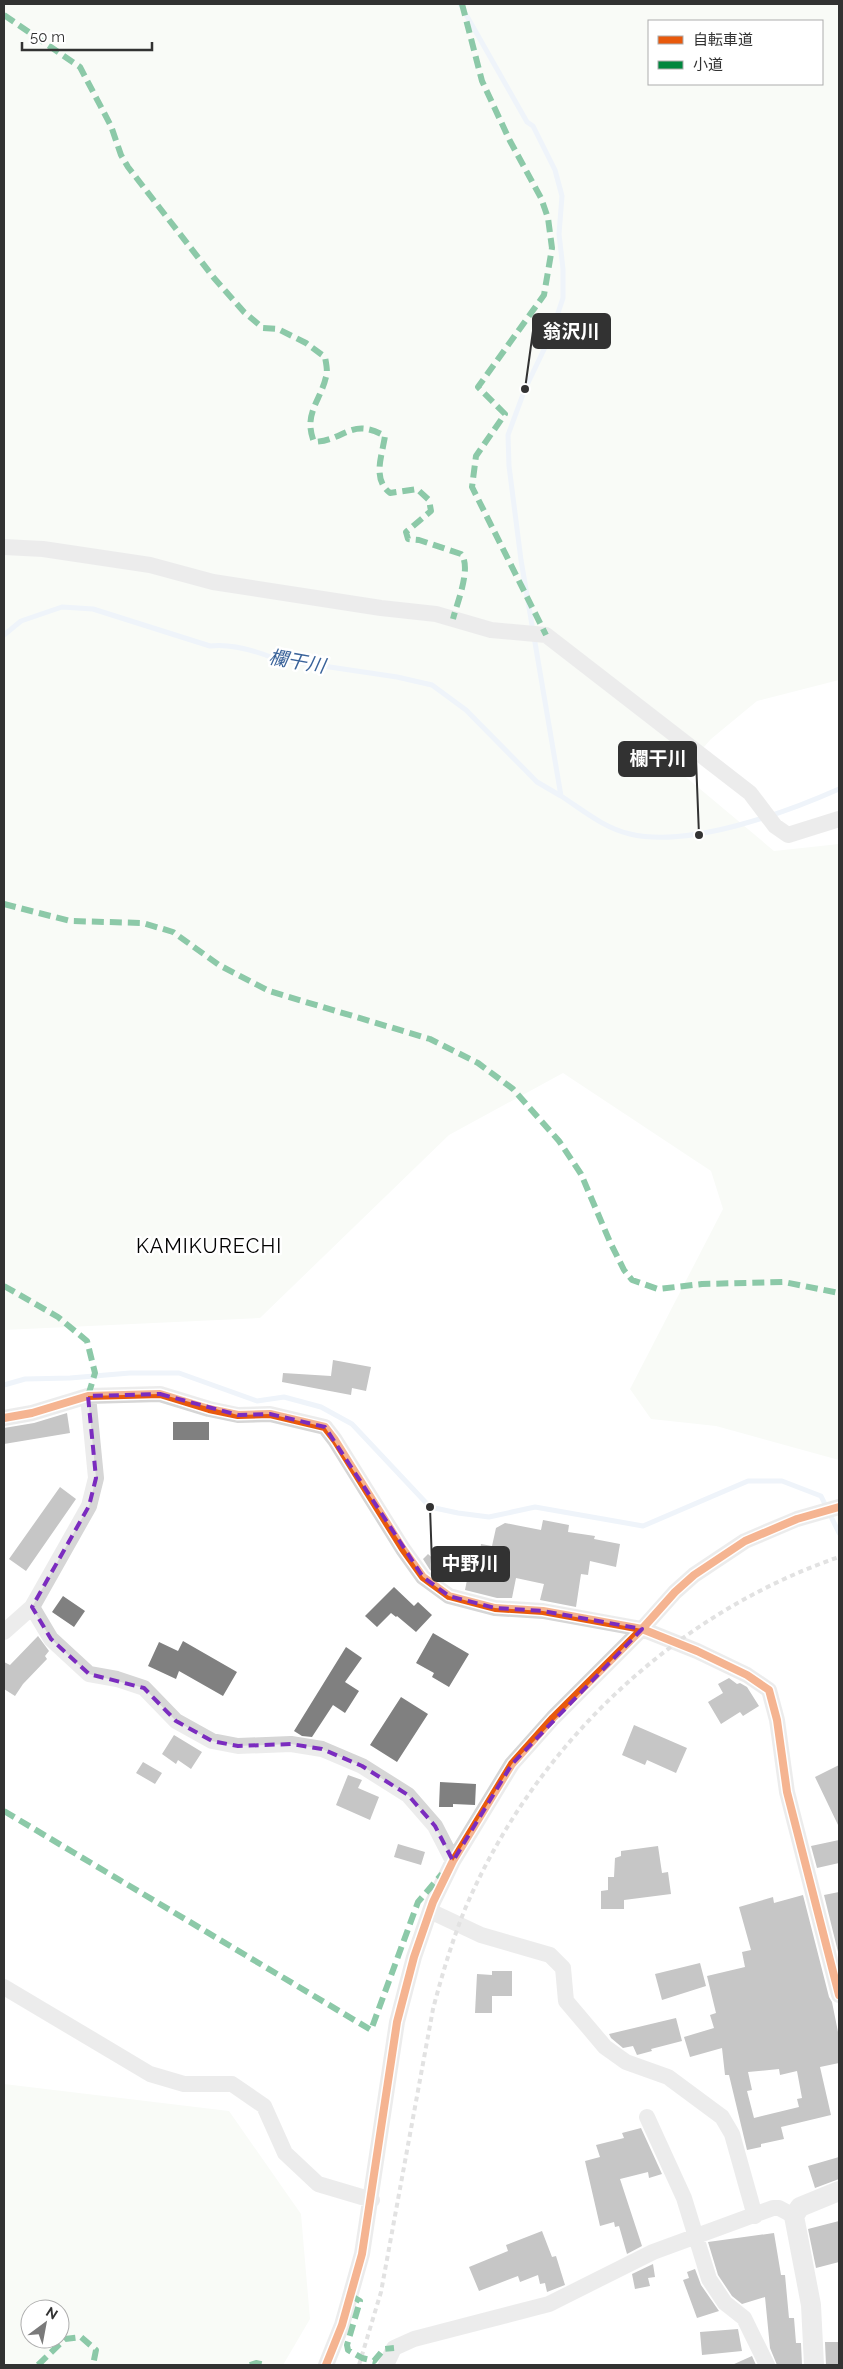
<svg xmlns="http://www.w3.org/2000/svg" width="843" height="2369" viewBox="0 0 843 2369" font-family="Raleway,'Noto Sans JP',sans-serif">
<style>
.green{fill:#f1f6ee;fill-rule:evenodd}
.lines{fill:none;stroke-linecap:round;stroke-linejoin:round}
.stream{stroke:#dbe6f4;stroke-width:5}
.building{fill:#808080;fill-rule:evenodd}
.minor{stroke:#d6d6d6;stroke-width:16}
.tertiary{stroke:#d6d6d6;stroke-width:20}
.rail{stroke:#bebebe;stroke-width:4;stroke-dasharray:5 4;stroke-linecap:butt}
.quiet{stroke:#00873e;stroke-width:6;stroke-dasharray:12 6;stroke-linecap:butt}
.cycleway-casing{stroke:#fff;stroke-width:11}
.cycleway{stroke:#e8590c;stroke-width:8}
.marked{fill:none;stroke:#7b2cbf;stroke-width:4;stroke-dasharray:10 6;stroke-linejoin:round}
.labels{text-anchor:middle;stroke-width:5;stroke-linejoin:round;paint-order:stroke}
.water-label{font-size:19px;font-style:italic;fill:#3a639a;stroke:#fff}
.quarter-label{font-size:20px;letter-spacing:1px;fill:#000;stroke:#fff}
.leader{fill:none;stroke:#323232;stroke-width:2}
.callout-dot{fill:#323232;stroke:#fff;stroke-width:2}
.callout{fill:#323232;stroke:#323232;stroke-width:2}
.callout-label{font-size:19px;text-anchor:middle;font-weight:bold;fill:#fff}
</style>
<rect width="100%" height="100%" fill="#fff"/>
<!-- green -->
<path class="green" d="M 4,4 L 839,4 L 839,680 L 757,701 L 711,739 L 681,773 L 774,851 L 839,844 L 839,1460 L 716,1426 L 651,1419 L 630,1389 L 723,1209 L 711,1171 L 563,1073 L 449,1135 L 260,1318 L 4,1330 ZM 649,21 L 822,21 L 822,84 L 649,84 Z
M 4,2084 L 229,2111 L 301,2214 L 310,2319 L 283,2365 L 4,2365 ZM 30,2309 L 60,2309 L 60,2339 L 30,2339 Z"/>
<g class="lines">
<!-- stream -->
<path class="stream" d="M 460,4 L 527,122 L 533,126 L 555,170 L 562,196 L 559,234 L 563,269 L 563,298 L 550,337 L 525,389 L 508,435 L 509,466 L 521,560 L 561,796
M 4,635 L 21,621 L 62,607 L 93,609 L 210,646 C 231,643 256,651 276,659 L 397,677 L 432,685 L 466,710 L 537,782 L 561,796
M 561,796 C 584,811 604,828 630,834 C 689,848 785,813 839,789
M 4,1385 L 25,1379 L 70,1378 L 130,1373 L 179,1373 L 257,1401 L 284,1397 L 321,1407 L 352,1424 L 430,1507 L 458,1513 L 489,1517 L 535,1507 L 643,1526 L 748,1481 L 782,1481 L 821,1496 L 839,1533"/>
</g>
<!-- building -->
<path class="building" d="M 333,1360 L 371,1367 L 366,1391 L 352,1388 L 351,1395 L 282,1382 L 283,1373 L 331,1376 Z
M 67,1413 L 70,1433 L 4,1444 L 4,1428 L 34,1423 Z
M 173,1422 L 209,1422 L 209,1440 L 173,1440 Z
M 60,1487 L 76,1499 L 26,1571 L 9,1559 Z
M 543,1520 L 569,1525 L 568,1532 L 595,1536 L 594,1539 L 620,1544 L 616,1567 L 590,1561 L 588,1575 L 581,1574 L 576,1607 L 540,1600 L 544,1584 L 516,1578 L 512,1598 L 497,1598 L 465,1590 L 469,1570 L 473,1571 L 475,1562 L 478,1563 L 481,1544 L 492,1546 L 496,1528 L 505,1523 L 541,1530 Z
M 428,1554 L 449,1573 L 443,1579 L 430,1570 L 423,1559 Z
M 394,1587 L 414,1606 L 418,1602 L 432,1615 L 416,1632 L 397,1616 L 396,1617 L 391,1613 L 377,1627 L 365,1616 Z
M 63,1596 L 85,1611 L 74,1627 L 52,1612 Z
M 433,1633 L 469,1654 L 449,1687 L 432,1677 L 434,1673 L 416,1663 Z
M 38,1636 L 49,1651 L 45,1656 L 47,1659 L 23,1684 L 15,1696 L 4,1689 L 4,1662 L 10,1665 Z
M 183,1641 L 237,1672 L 223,1696 L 179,1671 L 176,1679 L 148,1666 L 159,1642 L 178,1651 Z
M 346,1647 L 362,1658 L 345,1682 L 359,1691 L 345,1713 L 333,1705 L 312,1737 L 302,1736 L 294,1731 Z
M 729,1678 L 737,1684 L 740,1683 L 747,1687 L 759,1706 L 743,1716 L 740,1712 L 721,1724 L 708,1702 L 723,1693 L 718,1684 Z
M 401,1697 L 428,1714 L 397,1762 L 370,1745 Z
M 634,1725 L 687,1748 L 676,1773 L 647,1760 L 645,1765 L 622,1755 Z
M 174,1735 L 202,1752 L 191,1769 L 178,1760 L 176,1764 L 162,1754 Z
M 143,1762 L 162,1773 L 155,1784 L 136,1773 Z
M 839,1765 L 839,1827 L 815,1777 Z
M 348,1775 L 362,1780 L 358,1788 L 379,1797 L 370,1820 L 336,1805 Z
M 440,1782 L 476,1784 L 475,1805 L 453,1804 L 453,1807 L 439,1807 Z
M 839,1840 L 839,1863 L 817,1868 L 811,1846 Z
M 398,1844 L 425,1852 L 421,1865 L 394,1857 Z
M 658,1846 L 662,1873 L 668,1872 L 671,1894 L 624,1900 L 624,1909 L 601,1909 L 601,1891 L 608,1890 L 608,1877 L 614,1877 L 615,1858 L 621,1856 L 621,1851 Z
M 839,1892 L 839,1956 L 824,1895 Z
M 803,1895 L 829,1997 L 832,2002 L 839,2037 L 839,2063 L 820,2067 L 831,2115 L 781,2127 L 784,2139 L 761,2144 L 761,2147 L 747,2150 L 729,2075 L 725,2075 L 722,2048 L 690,2057 L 684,2037 L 714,2028 L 710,2015 L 716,2013 L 707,1976 L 745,1967 L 742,1952 L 751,1950 L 739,1907 L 773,1897 L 774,1903 ZM 779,2069 L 780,2075 L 797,2071 L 802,2098 L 797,2099 L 799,2107 L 754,2118 L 747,2091 L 752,2090 L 748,2072 Z
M 700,1963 L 706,1986 L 662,2000 L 655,1974 Z
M 492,1971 L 512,1971 L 512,1996 L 492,1996 L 492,2013 L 475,2013 L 477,1974 L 492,1975 Z
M 676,2018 L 682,2041 L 651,2049 L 652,2051 L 637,2055 L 633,2046 L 623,2048 L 611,2038 L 609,2034 Z
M 641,2128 L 662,2174 L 649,2178 L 648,2172 L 620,2179 L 642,2246 L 627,2254 L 619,2226 L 615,2227 L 614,2222 L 600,2226 L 585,2161 L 600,2157 L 596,2145 L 624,2138 L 622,2133 Z
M 839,2157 L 839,2179 L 815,2188 L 808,2166 Z
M 839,2221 L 839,2262 L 816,2268 L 808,2229 Z
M 542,2231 L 552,2257 L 556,2256 L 565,2285 L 547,2292 L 545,2283 L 540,2284 L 538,2275 L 520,2282 L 518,2276 L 479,2291 L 469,2267 L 508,2251 L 506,2245 Z
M 774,2233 L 781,2275 L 785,2275 L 789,2318 L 794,2318 L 796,2343 L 801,2343 L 802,2365 L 777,2365 L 770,2348 L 765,2297 L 742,2304 L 732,2296 L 718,2275 L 708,2242 Z
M 653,2264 L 655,2277 L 648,2278 L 650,2286 L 635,2289 L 632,2274 Z
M 695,2269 L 701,2285 L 719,2311 L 697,2318 L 683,2280 L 689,2278 L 687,2272 Z
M 738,2329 L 742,2351 L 702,2355 L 700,2332 Z
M 825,2342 L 839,2342 L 839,2365 L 826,2365 Z
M 752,2356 L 756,2365 L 732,2365 Z"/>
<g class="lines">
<!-- minor -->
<path class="minor" d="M 4,547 L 43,549 L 150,565 L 213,582 L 381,608 L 436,614 L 491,630 L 546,635 L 750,793 L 775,826 L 788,835 L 839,819
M 4,1418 L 32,1413 L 88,1396 L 160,1394 L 209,1409 L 238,1415 L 270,1414 L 325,1427 L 335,1440 L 403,1549 L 423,1577 L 449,1596 L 495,1608 L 543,1611 L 642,1629 L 697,1651 L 747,1675 L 769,1690 L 777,1720 L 787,1792 L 839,1995
M 32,1607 L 51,1639 L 89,1674 L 117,1679 L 144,1688 L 176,1721 L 212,1741 L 238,1746 L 291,1744 L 322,1749 L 362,1766 L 408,1795 L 435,1826 L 453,1861
M 4,1632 L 32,1607 L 89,1506 L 96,1478 L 88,1396
M 430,1911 L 481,1935 L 550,1955 L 563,1968 L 566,2001 L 605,2047 L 626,2062 L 668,2077 L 722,2117 L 732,2134 L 755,2216
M 4,1987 L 150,2074 L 184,2084 L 232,2084 L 264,2106 L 285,2153 L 318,2184 L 372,2200
M 647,2117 L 684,2198 L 709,2279 L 725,2303 L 744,2318 L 767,2365
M 326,2365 L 342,2325 L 362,2254 L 397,2022 L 414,1957 L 433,1902 L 453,1861 L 512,1764 L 553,1718 L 642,1629 L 675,1592 L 694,1575 L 745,1541 L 797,1519 L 839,1507
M 386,2365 L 394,2348 L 414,2339 L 549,2304 L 653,2252 L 773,2208 L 779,2208 L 794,2216"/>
<!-- tertiary -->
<path class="tertiary" d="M 814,2365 L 811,2305 L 794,2216 L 800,2207 L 839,2191"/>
<!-- rail -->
<path class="rail" d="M 359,2365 L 381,2292 L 433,2009 C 442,1975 452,1941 465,1909 C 534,1747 673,1614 839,1557"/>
<!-- quiet -->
<path class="quiet" d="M 462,4 L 482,81 L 510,141 L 541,198 L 548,218 L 552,248 L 544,295 L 478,387 L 505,414 L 476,456 L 472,487 L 546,635
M 4,15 L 80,67 L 111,126 L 121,155 L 128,167 L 214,278 L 244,312 L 263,328 L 278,329 L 306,343 L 325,357 C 326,363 328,371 326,377 C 320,402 303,414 314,442 C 346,440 351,417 385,436 C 382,456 372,479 390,493 L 417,489 L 429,500 L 431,511 L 406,532 L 408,539 L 419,540 L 461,554 C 472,567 457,603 453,619
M 4,904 L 70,921 L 143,923 L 173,932 L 219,965 L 269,991 L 430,1039 L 478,1063 L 513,1089 L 559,1141 L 581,1174 L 610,1242 L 624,1270 L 632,1280 L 658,1289 L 702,1284 L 784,1282 L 839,1293
M 4,1286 L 58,1317 L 87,1341 L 95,1373 L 88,1396
M 4,1811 L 371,2030 L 418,1902 L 442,1874
M 350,2295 L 360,2301 L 347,2345 L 348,2350 L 362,2358 L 374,2361 L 384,2349 L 394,2348
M 38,2365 L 65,2339 L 81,2337 L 96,2350 L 93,2365
M 250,2365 L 256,2363 L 265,2365"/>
<!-- cycleway casing -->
<g class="cycleway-casing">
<path id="cycleway" d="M 4,1418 L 32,1413 L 88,1396 L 160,1394 L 209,1409 L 238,1415 L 270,1414 L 325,1427 L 335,1440 L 403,1549 L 423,1577 L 449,1596 L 495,1608 L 543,1611 L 642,1629 L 697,1651 L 747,1675 L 769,1690 L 777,1720 L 787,1792 L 839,1995
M 326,2365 L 342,2325 L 362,2254 L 397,2022 L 414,1957 L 433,1902 L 453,1861 L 512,1764 L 553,1718 L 642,1629 L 675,1592 L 694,1575 L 745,1541 L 797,1519 L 839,1507"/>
</g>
<!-- cycleway -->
<use href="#cycleway" class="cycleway"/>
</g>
<!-- marked area -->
<path d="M0 0H843V2369H0ZM 160,1394 L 238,1415 L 270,1414 L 325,1427 L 423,1577 L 449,1596 L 495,1608 L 543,1611 L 642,1629 L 512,1764 L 453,1861 L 435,1826 L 408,1795 L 362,1766 L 322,1749 L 291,1744 L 238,1746 L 212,1741 L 176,1721 L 144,1688 L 89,1674 L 51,1639 L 32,1607 L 89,1506 L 96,1478 L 88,1396 Z" fill="#fff" fill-opacity=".55" fill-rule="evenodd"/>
<path class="marked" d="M 160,1394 L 238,1415 L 270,1414 L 325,1427 L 423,1577 L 449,1596 L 495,1608 L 543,1611 L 642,1629 L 512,1764 L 453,1861 L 435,1826 L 408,1795 L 362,1766 L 322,1749 L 291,1744 L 238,1746 L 212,1741 L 176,1721 L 144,1688 L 89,1674 L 51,1639 L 32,1607 L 89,1506 L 96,1478 L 88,1396 Z"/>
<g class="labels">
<!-- water labels -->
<g class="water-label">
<text transform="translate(297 661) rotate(10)" y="7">欄干川</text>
</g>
<!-- quarter labels -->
<g class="quarter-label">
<text x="209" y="1253">KAMIKURECHI</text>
</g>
</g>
<!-- callouts -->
<path class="leader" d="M525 389L533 331M699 835L696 759M430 1507L432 1564"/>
<g class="callout-dot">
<circle cx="525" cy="389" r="5"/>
<circle cx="699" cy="835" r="5"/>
<circle cx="430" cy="1507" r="5"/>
</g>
<g class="callout">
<rect x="533" y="314" width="77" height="34" rx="5"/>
<rect x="619" y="742" width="77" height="34" rx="5"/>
<rect x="432" y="1547" width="77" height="34" rx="5"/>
</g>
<g class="callout-label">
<text x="571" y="338">翁沢川</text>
<text x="658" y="765">欄干川</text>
<text x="470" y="1570">中野川</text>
</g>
<!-- border -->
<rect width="843" height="2369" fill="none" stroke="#323232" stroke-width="10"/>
<!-- legend -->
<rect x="648" y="20" width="175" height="65" fill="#ffffff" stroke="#adadad"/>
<rect x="658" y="36" width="25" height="8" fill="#e8590c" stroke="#adadad"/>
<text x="693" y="45" font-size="15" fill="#323232">自転車道</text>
<rect x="658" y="61" width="25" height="8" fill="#00873e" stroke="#adadad"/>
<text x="693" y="70" font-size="15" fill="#323232">小道</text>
<!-- north arrow -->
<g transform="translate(45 2324) rotate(32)"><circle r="24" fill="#ffffff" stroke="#adadad"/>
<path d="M0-4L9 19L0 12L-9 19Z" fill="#7a7a7a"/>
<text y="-8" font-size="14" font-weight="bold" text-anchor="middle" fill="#323232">N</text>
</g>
<!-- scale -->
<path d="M22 42v8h130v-8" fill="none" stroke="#323232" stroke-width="2.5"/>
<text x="30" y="42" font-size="15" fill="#323232" stroke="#ffffff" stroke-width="4" paint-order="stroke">50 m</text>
</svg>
